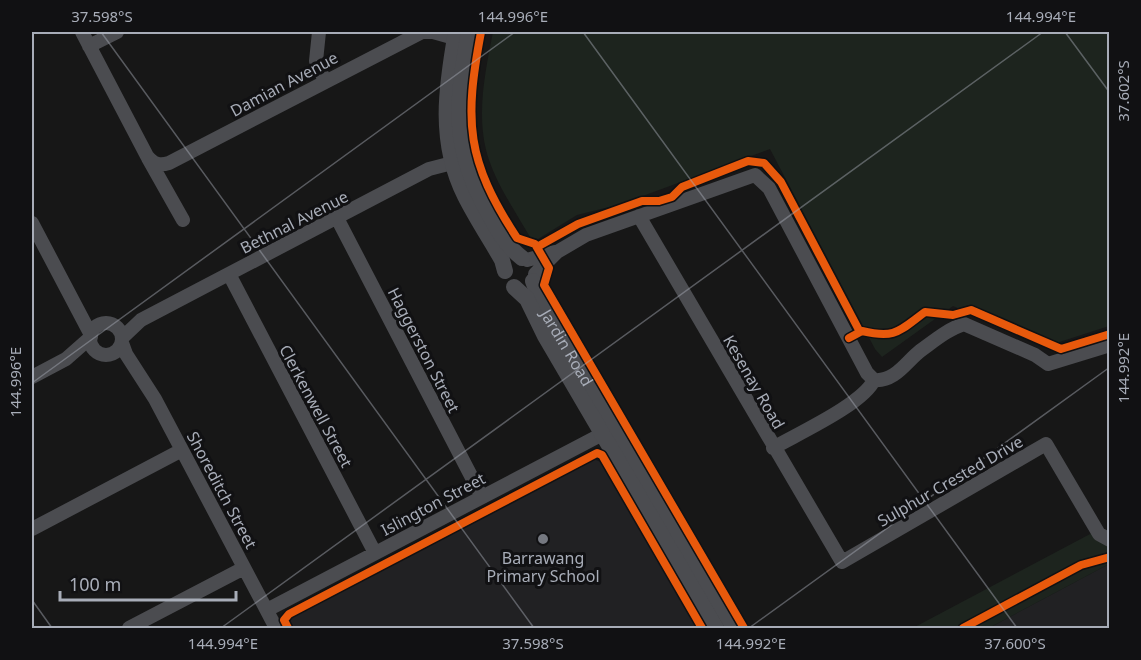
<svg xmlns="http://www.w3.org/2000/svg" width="1141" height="660" viewBox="0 0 1141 660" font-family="'Noto Sans',sans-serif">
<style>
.built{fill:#212123}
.green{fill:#1d241e}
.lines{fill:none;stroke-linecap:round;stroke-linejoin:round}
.minor{stroke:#4b4c50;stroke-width:14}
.tertiary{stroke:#4b4c50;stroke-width:16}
.cycleway-casing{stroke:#111113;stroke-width:11}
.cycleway{stroke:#e8590c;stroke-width:8}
.ticks{fill:none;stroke:#a8adb8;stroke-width:1.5;stroke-opacity:0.45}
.poi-dot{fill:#757880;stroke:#111113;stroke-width:2}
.labels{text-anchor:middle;stroke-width:6;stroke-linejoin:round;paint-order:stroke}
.street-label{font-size:16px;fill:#a8adb8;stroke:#111113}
.poi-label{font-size:16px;fill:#a8adb8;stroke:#111113}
.neatline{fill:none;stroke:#a8adb8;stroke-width:2}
.ticks-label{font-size:15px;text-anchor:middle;fill:#a8adb8}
</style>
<rect width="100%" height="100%" fill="#171717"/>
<!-- built -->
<path class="built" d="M 593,459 L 601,462 L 699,628 L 292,628 L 289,624 L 292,617 Z
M 1109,564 L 1109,628 L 989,628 Z"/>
<!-- green -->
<path class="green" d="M 493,32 L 1109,32 L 1109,326 L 1047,346 L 953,306 L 882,357 L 875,349 L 770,149 L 621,204 L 577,215 L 538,239 L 530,237 C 516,212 498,187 489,160 C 475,118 485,73 493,32 Z
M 1092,533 L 1098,541 L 1109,546 L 1109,564 L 989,628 L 913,628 Z"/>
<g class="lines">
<!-- minor -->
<path class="minor" d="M 82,32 L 147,156 C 154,164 159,166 169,163 L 422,32
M 319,32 L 316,61 L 325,81
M 423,32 L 433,32 L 465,41
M 89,46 L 117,32
M 148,158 L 183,220
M 639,216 L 842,562 L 1046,444 L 1099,534 L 1110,540
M 337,218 L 482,497
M 32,223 L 91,335
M 527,260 L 555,252
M 229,274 L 375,553
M 535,274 L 557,252 L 586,235 L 755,175 L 769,188 L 867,373 L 874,380
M90 339a16 16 0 1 1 32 0a16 16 0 1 1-32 0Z
M 122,338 L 141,320 L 429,169 L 460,161
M 122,343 L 126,354 L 155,399 L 276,628
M 32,377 L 66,359 L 91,337
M 874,380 C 895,382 906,362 920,351 C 934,341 948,329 964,324 L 1035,355 L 1048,364 L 1110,345
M 773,448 C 799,433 863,404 874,380
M 32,529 L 182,450
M 267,610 L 610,430
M 129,628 L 244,568"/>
<!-- tertiary -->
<g class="tertiary">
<path d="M 456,32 C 446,88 438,142 465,196 C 476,218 490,239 502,260 L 505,271"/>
<path d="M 469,32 C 456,103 451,148 489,214 C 498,230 506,246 522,258"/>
<path id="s1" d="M 533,281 L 544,309 L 734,628"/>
<path d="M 514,287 L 527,299 L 545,336 L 716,628"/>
</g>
<!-- cycleway casing -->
<g class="cycleway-casing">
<path id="cycleway" d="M 481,32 C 464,122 466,160 517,238 L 535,244 L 549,268 L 544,285 L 744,628
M 537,247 L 578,224 L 642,201 L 659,201 L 672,197 L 682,187 L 748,161 L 764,163 L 781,182 L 860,332
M 849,338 L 862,331 C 896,339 899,331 925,312 L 953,315 L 971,310 L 1061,349 L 1110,334
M 288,628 L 284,620 L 289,614 L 597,453 L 602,455 L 702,628
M 963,628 L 1081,565 L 1110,557"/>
</g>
<!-- cycleway -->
<use href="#cycleway" class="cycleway"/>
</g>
<!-- ticks -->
<path class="ticks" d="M 101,32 L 534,628M 583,32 L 1017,628M 1065,32 L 1110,93M 32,383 L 515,32M 32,600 L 52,628M 221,628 L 1043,32M 749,628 L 1110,367"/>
<!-- markers -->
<circle class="poi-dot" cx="543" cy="539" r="6"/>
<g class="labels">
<!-- street labels -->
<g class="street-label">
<text transform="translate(284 84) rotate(-28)" y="6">Damian Avenue</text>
<text transform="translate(294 222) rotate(-27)" y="6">Bethnal Avenue</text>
<text dy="6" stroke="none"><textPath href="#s1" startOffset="75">Jardin Road</textPath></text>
<text transform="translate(424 350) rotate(63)" y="6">Haggerston Street</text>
<text transform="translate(754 382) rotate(60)" y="6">Kesenay Road</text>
<text transform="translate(316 406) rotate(62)" y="6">Clerkenwell Street</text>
<text transform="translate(950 481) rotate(-30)" y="6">Sulphur Crested Drive</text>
<text transform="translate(222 490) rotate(62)" y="6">Shoreditch Street</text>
<text transform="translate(433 504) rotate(-28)" y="6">Islington Street</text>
</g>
<!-- poi labels -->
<g class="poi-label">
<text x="543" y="564">Barrawang<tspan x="543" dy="18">Primary School</tspan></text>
</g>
</g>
<!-- border -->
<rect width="1141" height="660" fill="none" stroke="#111113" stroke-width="66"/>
<!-- scale -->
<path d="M60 591v9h176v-9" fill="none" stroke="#a8adb8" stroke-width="3"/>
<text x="69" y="591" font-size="18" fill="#a8adb8" stroke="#111113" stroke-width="4.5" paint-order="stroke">100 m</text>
<rect x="33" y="33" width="1075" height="594" class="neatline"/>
<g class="ticks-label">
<text x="102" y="22">37.598°S</text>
<text x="513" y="22">144.996°E</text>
<text x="1041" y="22">144.994°E</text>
<text transform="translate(1124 91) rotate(-90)" y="5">37.602°S</text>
<text transform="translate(1124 368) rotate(-90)" y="5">144.992°E</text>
<text transform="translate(16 382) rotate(-90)" y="5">144.996°E</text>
<text x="223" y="649">144.994°E</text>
<text x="533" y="649">37.598°S</text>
<text x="751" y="649">144.992°E</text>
<text x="1015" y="649">37.600°S</text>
</g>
</svg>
